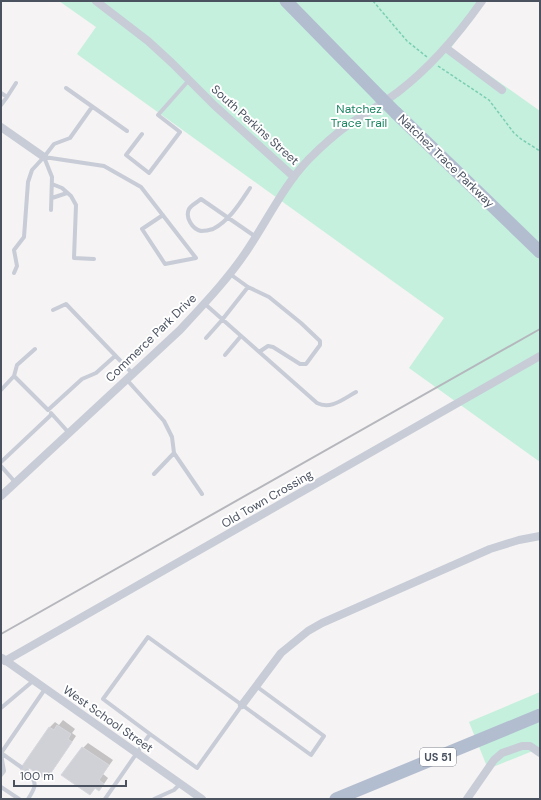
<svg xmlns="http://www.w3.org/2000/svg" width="541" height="800" viewBox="0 0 541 800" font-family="'DM Sans',sans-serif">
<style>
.green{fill:#c4f0dd}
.shadow{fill:#0003}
.building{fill:#cfd1d7;stroke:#d7d8de}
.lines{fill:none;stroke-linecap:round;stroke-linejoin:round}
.path{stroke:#7bceb4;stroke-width:1.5;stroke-dasharray:3 2;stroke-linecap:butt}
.service{stroke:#c7ccd7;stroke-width:4}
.minor{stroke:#c7ccd7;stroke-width:8}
.primary{stroke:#b3bdd0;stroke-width:13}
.rail{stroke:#b5b7bd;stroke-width:2}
.primary-bridge{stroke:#b3bdd0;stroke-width:13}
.labels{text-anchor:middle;stroke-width:4;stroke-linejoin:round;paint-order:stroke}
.shield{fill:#fff;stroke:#808690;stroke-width:1}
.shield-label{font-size:11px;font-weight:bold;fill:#4a5260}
.park-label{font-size:12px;fill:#198461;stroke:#fff}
.street-label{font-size:12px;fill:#4a5260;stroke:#fff}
</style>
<rect width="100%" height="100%" fill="#f5f3f3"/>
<!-- green -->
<path class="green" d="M 59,1 L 484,1 L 451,48 L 540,111 L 540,462 L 409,368 L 444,318 L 77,54 L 96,27 Z
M 540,692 L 540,748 L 488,769 L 469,722 Z"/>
<!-- shadow -->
<path class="shadow" d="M 63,720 L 75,729 L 72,733 L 76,736 L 51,773 L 30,768 L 26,772 L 21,769 L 50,727 L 55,722 L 59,725 Z
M 88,743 L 113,760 L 103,774 L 108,778 L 104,784 L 99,789 L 96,787 L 90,794 L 83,748 Z"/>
<!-- building -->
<path class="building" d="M 57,725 L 71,734 L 68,739 L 72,742 L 46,780 L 29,768 L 26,773 L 20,769 L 49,727 L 54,730 Z
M 82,747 L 109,765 L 99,780 L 104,784 L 99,791 L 95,788 L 90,795 L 61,775 Z"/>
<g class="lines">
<!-- path -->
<path class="path" d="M 373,1 L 407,41 L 427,57
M 438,66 L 489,100 L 514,133 L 521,139 L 540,151"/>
<!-- service -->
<path class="service" d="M 66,88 L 127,131
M 1,93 L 7,97 L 1,105
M 7,97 L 16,83
M 142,134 L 126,155 L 149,173 L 180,132 L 158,115 L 189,80
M 44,157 L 104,166 L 141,187 L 196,258 L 165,264 L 142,229 L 163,215
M 44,157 L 52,177 L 51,210
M 52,184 L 62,188 L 71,196 L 76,205 L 74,258 L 94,259
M 250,188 C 240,203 230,220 213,229 C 210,230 204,231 201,231 C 192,229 185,217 189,209 C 191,205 198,202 201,199 L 256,237
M 52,198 L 67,193
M 14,273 L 17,266 L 14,250 L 24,237 L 28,182 L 32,170 L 44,157 L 54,144 L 70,138 L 92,107
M 230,274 L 248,287 L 269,297 L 301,323 L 320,341 L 320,345 L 306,364 L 300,364 L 273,347 L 268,346 L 259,352
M 205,304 L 317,403 C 331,410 343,399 356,392
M 53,310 L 66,304 L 133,374
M 206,338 L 222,320 L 248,287
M 35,349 L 17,365 L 14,376 L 48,410 L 82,379 L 96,373 L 115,356
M 225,355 L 241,336
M 127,380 L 164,421 L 172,437 L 174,453 L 202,494
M 1,390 L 14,376
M 51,413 L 69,433
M 1,462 L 52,414
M 1,466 L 15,482
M 154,474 L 174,453
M 242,705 L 311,755 L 324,736 L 256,686
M 1,708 L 33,681
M 1,753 L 45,689
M 1,753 L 21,767
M 1,754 L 4,771 L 1,775
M 27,771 C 38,783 36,787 28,799
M 1,787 L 19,799
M 105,799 L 150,734 L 197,768 L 242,705 L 148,637 L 103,699 L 150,734
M 154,799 L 174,790 L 180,784"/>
<!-- minor -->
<path class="minor" d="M 96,1 L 148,41 L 172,63 L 214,105 L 294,177
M 446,48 L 502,90
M 1,127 L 44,157
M 1,496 L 180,330 C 204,304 229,278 248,249 C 268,219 284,185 309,159 C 321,147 334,135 348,125 C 364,114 382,104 398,92 C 432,66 458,35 482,1
M 2,658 L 202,799
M 5,661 L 540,356
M 242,705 L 281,653 L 308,631 L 322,623 L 490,549 L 519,540 L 540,536
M 467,799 L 494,760 L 502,753 L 522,746 L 530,746 L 540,753"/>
<!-- primary -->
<path class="primary" d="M 286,1 L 381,98
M 396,113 L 540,252
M 336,799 L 540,715"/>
<!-- rail -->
<path class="rail" d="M 1,634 L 540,329"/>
<!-- primary-bridge -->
<path class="primary-bridge" d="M 381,98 L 396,113"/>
</g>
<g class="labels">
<!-- shield labels -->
<rect class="shield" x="420" y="748" width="36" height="18" rx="3"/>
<g class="shield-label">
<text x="438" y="761">US 51</text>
</g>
<!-- park labels -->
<g class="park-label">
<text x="359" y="113">Natchez<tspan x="359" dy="14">Trace Trail</tspan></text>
</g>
<!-- street labels -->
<g class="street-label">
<text transform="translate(255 125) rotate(42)" y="4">South Perkins Street</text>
<text transform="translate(446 161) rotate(44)" y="4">Natchez Trace Parkway</text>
<text transform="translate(151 338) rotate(-44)" y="4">Commerce Park Drive</text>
<text transform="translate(267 499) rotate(-30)" y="4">Old Town Crossing</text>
<text transform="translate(108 719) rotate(35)" y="4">West School Street</text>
</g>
</g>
<!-- border -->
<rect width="541" height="800" fill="none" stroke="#4a5260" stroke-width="4"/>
<!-- scale -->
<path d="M14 780v6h112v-6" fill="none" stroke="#4a5260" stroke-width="2"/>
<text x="20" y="780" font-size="12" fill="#4a5260" stroke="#ffffff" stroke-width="3" paint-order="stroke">100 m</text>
</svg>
